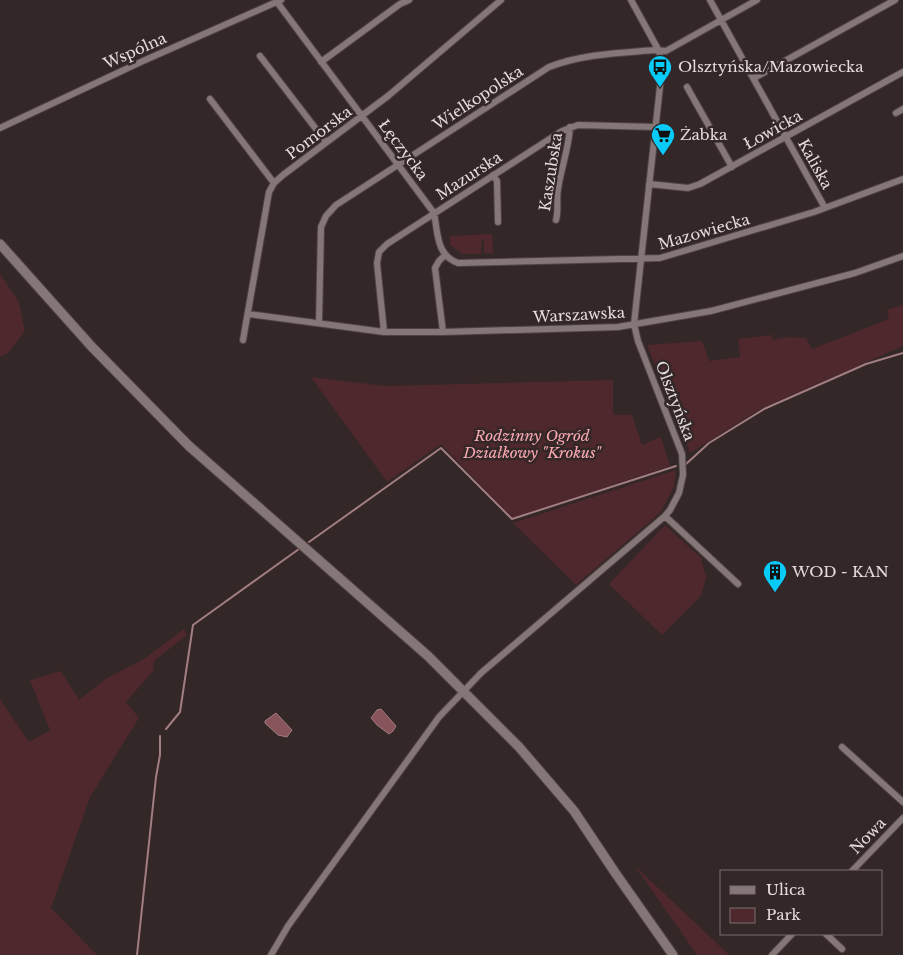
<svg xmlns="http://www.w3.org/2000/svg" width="903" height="955" viewBox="0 0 903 955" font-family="'Libre Baskerville',serif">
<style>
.green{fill:#4e282c}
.water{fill:#86545a;stroke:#a27d81}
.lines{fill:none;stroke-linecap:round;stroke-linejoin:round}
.stream{stroke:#a27d81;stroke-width:2}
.minor-casing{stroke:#4f4445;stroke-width:8}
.secondary-casing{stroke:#4f4445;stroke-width:11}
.minor{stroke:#857677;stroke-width:6}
.secondary{stroke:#857677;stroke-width:9}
.labels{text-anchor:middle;stroke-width:5;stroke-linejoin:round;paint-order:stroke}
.street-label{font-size:15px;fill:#e4dcdd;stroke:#332728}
.poi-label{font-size:15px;fill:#e4dcdd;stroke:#332728;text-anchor:start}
.park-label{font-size:15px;font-style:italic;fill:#faa8b0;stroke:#332728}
</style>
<rect width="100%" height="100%" fill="#332728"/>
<!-- green -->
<path class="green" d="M 492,234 L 493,253 L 484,253 L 484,239 L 482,239 L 481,254 L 462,254 L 450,245 L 450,236 Z
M 0,274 L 19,302 L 25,331 L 8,353 L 0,357 Z
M 903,305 L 903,346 L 762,408 L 690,453 L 647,345 L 702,341 L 709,361 L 740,357 L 738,339 L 772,335 L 773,340 L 788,337 L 806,338 L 812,349 L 889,319 L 887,310 Z
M 311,377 L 385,386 L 613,380 L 613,415 L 632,415 L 642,445 L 661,437 L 670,466 L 512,518 L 441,444 L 387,482 Z
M 676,470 L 674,487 L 660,513 L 576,585 L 513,523 Z
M 665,525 L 701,558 L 706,578 L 701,596 L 662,635 L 609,584 Z
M 184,629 L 187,635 L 154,661 L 153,671 L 126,702 L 139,718 L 90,797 L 51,908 L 97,955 L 0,955 L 0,699 L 29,742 L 50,730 L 30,680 L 61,671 L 79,700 L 107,678 L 144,659 Z
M 635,866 L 723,949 L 729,955 L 697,955 Z"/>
<!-- water -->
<path class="water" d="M 381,709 L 396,726 L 393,731 L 389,734 L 377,725 L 371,718 L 377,710 Z
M 276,713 L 292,730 L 287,737 L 278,735 L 265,723 L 265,721 Z"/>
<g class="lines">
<!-- stream -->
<path class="stream" d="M 686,464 L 709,443 L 764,409 L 866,364 L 903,353
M 309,542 L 441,448 L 512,519 L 676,466
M 166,729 L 180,712 L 193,625 L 299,549
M 137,955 L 156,777 L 160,755 L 160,736"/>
<!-- minor casing -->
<g class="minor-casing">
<path id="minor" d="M 710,0 L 825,208
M 277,2 L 434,213 C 438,233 436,255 458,263 L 660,258 L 814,212 L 903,179
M 260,56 L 326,142
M 321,62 L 400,4 L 409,0
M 754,78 L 895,0
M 687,87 L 732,167
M 210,99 L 274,183
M 896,113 L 903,109
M 0,128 L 143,61 L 281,0
M 493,175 L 497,181 L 498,222
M 649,184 L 688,188 L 700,184 L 903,72
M 556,220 C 559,210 556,200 558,189 C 561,168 569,148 570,127
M 249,314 L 384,332 L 443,332 L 618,327 L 711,311 L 855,273 L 903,256
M 319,323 L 321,227 L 326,216 L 336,205 L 549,67 C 583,54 619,53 655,50 L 666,51 L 757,0
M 384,332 L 377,263 L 379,252 L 387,244 L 562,131 L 578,125 L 655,127
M 443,332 L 435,268 L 439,261 L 445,255
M 243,340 L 269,192 L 274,183 L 283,175 L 388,96 L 501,0
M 665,516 L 738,584
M 842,747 L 903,802
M 852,871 L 903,818
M 826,934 L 842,949
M 271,955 L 288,926 L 316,887 L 439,717 L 481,673 L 665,516 L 670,510 L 679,493 L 683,475 L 682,454 L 638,341 L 634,324 L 662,68 L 659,51 L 631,0
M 772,955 L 792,934"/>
</g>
<!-- secondary casing -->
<g class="secondary-casing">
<path id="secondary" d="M 0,244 L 92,347 L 189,446 L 428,656 L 519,747 L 574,811 L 616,874 L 673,955"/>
</g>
<!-- minor -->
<use href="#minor" class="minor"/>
<!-- secondary -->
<use href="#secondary" class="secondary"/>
</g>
<!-- icons -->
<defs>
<g id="bus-pin" transform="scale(1.25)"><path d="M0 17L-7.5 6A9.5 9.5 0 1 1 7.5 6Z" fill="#08cbfa" stroke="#332728"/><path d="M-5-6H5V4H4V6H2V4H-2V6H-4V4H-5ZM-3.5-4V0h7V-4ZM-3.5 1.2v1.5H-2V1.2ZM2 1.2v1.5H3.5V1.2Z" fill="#111"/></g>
<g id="supermarket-pin" transform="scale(1.25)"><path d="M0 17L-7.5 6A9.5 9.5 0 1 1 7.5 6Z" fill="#08cbfa" stroke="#332728"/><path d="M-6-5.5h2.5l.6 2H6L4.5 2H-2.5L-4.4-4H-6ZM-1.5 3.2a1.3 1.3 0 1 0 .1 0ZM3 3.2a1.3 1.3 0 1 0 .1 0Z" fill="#111"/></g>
<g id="building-pin" transform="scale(1.25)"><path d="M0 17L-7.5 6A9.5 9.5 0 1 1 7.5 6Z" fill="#08cbfa" stroke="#332728"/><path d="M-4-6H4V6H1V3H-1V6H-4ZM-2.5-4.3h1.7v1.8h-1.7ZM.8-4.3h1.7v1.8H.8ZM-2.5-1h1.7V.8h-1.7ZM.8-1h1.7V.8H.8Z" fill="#111"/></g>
</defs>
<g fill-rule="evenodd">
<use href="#bus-pin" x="660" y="67"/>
<use href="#supermarket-pin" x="663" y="135"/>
<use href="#building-pin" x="775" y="572"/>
</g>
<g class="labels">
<!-- street labels -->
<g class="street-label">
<text transform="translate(135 51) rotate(-24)" y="5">Wspólna</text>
<text transform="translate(478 98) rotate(-33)" y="5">Wielkopolska</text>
<text transform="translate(773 130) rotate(-29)" y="5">Łowicka</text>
<text transform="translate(319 133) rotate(-37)" y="5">Pomorska</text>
<text transform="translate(403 150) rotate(53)" y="5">Łęczycka</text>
<text transform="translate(815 164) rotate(61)" y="5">Kaliska</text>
<text transform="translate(551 172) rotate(-81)" y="5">Kaszubska</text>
<text transform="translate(469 176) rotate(-33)" y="5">Mazurska</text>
<text transform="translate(704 232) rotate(-16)" y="5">Mazowiecka</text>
<text transform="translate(579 315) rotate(-3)" y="5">Warszawska</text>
<text transform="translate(675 401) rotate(69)" y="5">Olsztyńska</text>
<text transform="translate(868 836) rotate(-46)" y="5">Nowa</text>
</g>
<!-- poi labels -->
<g class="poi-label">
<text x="678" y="72">Olsztyńska/Mazowiecka</text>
<text x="680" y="140">Żabka</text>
<text x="792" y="577">WOD - KAN</text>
</g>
<!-- park labels -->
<g class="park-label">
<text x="532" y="441">Rodzinny Ogród<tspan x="532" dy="17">Działkowy "Krokus"</tspan></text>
</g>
</g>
<!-- legend -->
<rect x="720" y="870" width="162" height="65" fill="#332728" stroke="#7a6f70"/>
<rect x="730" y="886" width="25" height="8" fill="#857677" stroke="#7a6f70"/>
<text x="766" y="895" font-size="15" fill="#e4dcdd">Ulica</text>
<rect x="730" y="908" width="25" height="15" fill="#4e282c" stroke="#7a6f70"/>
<text x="766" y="920" font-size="15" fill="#e4dcdd">Park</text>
</svg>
